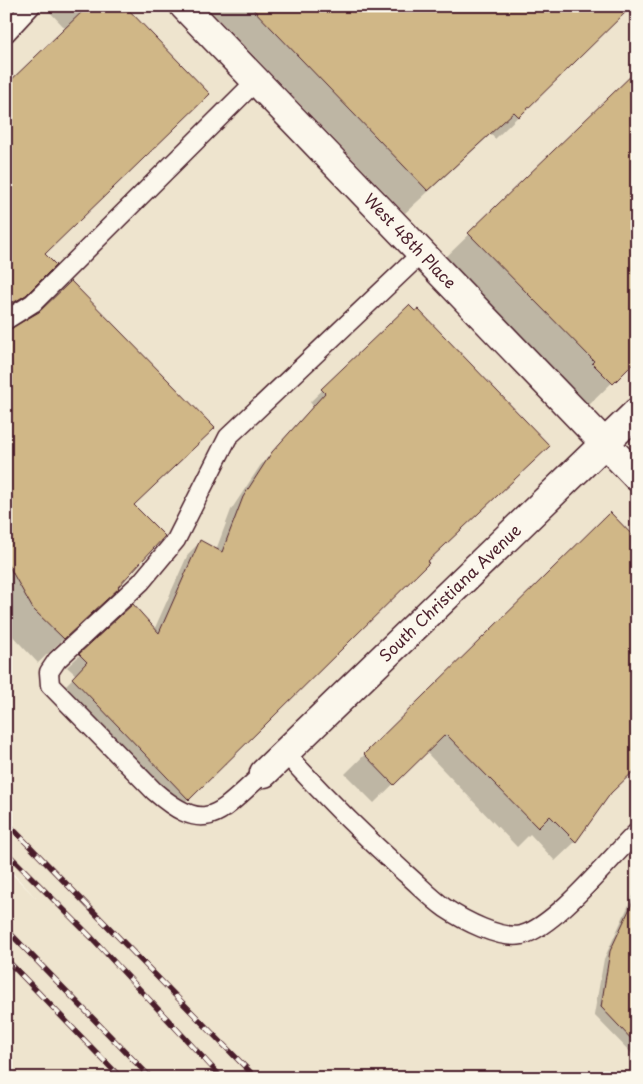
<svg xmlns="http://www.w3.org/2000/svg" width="643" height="1084" viewBox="0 0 643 1084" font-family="'Playpen Sans',sans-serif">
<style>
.built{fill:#eee4ce}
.shadow{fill:#0003}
.building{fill:#d0b787;stroke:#4a1f2b}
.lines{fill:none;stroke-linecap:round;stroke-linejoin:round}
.lane-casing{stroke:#4a1f2b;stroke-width:21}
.street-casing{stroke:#4a1f2b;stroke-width:31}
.lane{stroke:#fbf7ec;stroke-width:18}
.street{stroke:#fbf7ec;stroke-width:28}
.rail-casing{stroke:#4a1f2b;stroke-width:5.5}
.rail{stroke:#fbf7ec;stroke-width:4;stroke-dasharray:11;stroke-linecap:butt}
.labels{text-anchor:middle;stroke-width:4;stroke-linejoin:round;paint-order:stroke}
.street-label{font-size:16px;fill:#4a1f2b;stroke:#fbf7ec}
</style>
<rect width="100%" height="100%" fill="#fbf7ec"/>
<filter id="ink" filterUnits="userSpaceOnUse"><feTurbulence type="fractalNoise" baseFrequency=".02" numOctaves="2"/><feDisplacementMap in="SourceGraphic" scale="10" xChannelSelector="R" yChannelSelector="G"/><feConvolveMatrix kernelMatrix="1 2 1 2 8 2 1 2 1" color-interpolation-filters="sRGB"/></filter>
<g filter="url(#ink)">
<!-- built -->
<path class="built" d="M 6,6 L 637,6 L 637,1078 L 6,1078 L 6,868 L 36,898 L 6,866 Z"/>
<!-- shadow -->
<path class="shadow" d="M 44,6 L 123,6 L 43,255 L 54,265 L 6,313 L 6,87 L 66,29 Z
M 206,6 L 631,6 L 495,139 L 491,134 L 405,213 Z
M 637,72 L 630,365 L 587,407 L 569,388 L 570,386 L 444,259 Z
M 409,307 L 426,562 L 176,811 L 60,691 L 76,675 L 67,667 L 133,606 L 154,630 L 188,554 L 200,542 L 216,550 L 231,510 L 260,466 L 313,406 L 310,402 Z
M 6,354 L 133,506 L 117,588 L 38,663 L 6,629 Z
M 610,514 L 610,793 L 575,842 L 555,861 L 530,834 L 517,847 L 426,752 L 374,803 L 345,774 Z
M 637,887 L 637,1059 L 594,1015 L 604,959 Z"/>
<!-- building -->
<path class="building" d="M 88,6 L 125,6 L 210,94 L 45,254 L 56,265 L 26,295 L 6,307 L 6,85 Z
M 250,6 L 632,6 L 519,117 L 514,112 L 428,191 Z
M 637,70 L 637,360 L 613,384 L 592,363 L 594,361 L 468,233 Z
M 71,281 L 215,428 L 134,505 L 165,536 L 118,587 L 119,588 L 64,639 L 33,609 L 6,561 L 6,331 L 39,312 Z
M 409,305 L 415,311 L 418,309 L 550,446 L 427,562 L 429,563 L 189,800 L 72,678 L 87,662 L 79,654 L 133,604 L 159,633 L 200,540 L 222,552 L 243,497 L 272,452 L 325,393 L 321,389 Z
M 610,512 L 637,540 L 637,768 L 611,793 L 576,842 L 550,816 L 538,828 L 446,734 L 394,785 L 364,754 Z
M 637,893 L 637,1045 L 601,1007 L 610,951 Z"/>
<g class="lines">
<!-- lane casing -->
<g class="lane-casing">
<path id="lane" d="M 6,33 L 31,6
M 6,320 L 33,303 L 256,81
M 285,753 C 323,795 363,835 405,873 C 418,884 431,898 445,908 C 463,920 500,940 522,935 C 556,926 610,858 637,832
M 264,773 C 219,812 208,838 154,791 L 50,685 L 49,672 L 57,660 L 141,582 L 176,540 L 228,437 L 422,253"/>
</g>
<!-- street casing -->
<g class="street-casing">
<g id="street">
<path id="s1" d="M 184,6 L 637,477"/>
<path id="s2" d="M 264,773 L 637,412"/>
</g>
</g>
<!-- lane -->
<use href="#lane" class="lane"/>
<!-- street -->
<use href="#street" class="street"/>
<!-- rail casing -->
<g class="rail-casing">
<path id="rail" d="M 6,822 L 256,1078
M 6,852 L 92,938 L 222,1078
M 6,929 L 151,1078
M 6,959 L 121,1078"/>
</g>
<!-- rail -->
<use href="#rail" class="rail"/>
</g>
</g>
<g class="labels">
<!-- street labels -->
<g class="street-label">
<text dy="6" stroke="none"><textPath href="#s1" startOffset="326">West 48th Place</textPath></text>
<text dy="6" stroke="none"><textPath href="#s2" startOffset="259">South Christiana Avenue</textPath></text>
</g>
</g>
<!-- margin -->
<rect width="643" height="1084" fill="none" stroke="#fbf7ec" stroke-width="25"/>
<rect x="12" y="12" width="618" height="1059" fill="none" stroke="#4a1f2b" stroke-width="2" filter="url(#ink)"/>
</svg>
